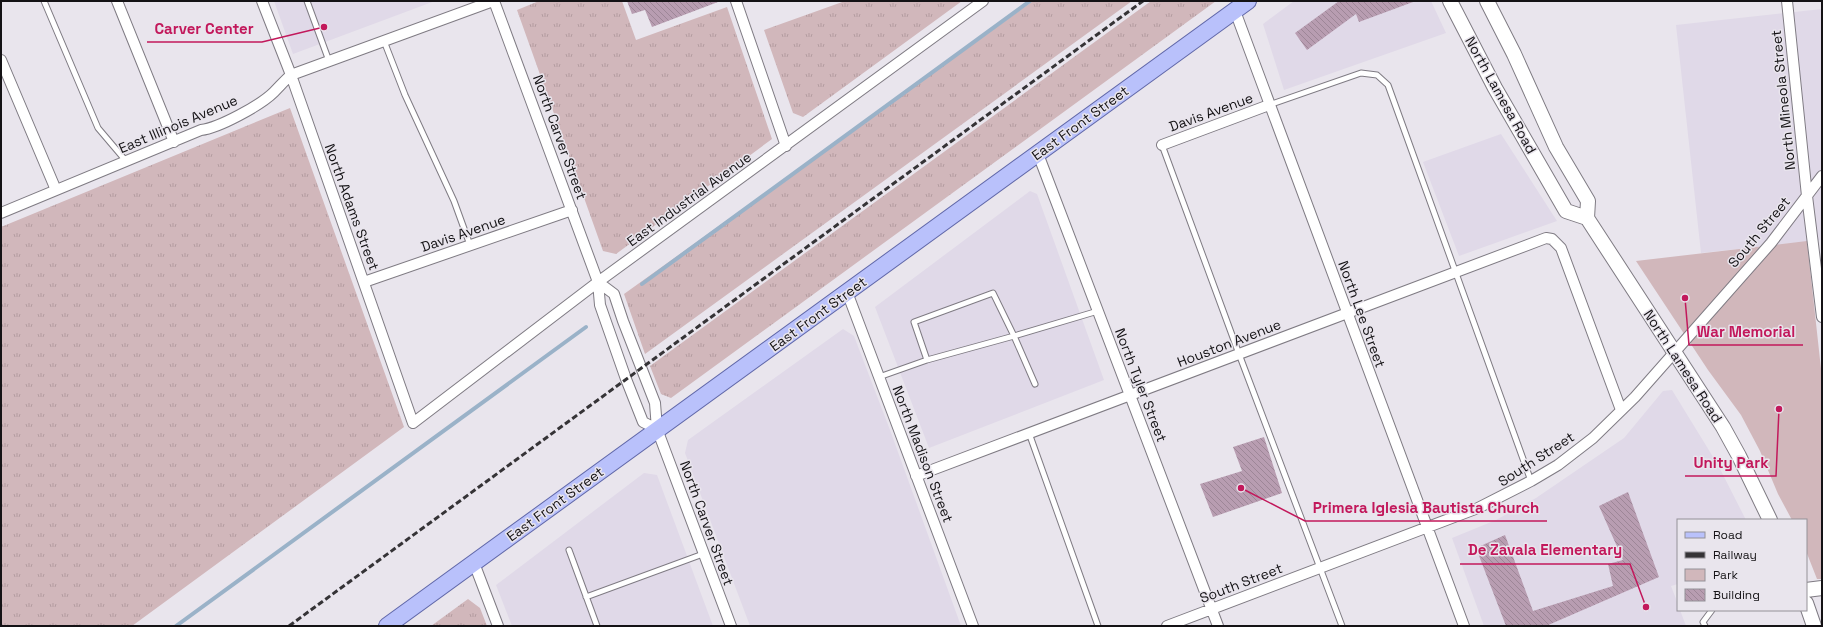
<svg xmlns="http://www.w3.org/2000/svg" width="1823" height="627" viewBox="0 0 1823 627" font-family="'Space Grotesk',sans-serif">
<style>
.built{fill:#e0d9e8}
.grass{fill:url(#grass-tufts)}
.park{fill:#d1b7bb}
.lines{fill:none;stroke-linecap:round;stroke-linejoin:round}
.stream{stroke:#9ab2c8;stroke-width:4}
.building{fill:url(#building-back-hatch)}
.lane-casing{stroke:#7f7b83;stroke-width:7}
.street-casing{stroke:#7f7b83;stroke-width:12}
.secondary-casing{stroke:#7f7b83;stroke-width:16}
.primary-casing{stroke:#6168a9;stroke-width:18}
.lane{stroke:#fff;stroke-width:5}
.street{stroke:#fff;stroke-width:10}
.secondary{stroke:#fff;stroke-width:14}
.primary{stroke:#b9c1fb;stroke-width:16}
.rail{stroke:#353336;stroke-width:3;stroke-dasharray:6 3;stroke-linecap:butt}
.labels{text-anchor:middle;stroke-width:3;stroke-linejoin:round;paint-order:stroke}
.street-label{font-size:14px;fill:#141215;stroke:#e9e5ed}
.leader{fill:none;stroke:#c2185b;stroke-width:1.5}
.callout-dot{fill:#c2185b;stroke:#e9e5ed;stroke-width:1.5}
.callout-label{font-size:15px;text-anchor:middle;font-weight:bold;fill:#c2185b;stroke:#e9e5ed;stroke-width:3;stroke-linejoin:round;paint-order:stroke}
</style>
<defs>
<pattern id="grass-tufts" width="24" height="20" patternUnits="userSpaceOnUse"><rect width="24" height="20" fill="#d1b7bb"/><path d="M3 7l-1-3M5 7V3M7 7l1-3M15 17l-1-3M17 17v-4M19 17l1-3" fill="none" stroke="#b39ca0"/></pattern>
<pattern id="building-back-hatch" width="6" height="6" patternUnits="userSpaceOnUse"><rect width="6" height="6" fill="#b89db1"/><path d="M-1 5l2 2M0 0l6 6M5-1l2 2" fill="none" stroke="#9d8697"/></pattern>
</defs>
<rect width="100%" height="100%" fill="#e9e5ed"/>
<!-- built -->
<path class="built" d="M 274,1 L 435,1 L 293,54 Z
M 1294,1 L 1431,1 L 1446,33 L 1284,90 L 1263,24 Z
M 1822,9 L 1822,240 L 1701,253 L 1676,25 Z
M 1501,134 L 1557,221 L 1459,256 L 1423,162 Z
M 1030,191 L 1037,194 L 1104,380 L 929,448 L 875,307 Z
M 843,329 L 854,336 L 890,430 L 961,626 L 750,626 L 685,453 L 688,440 Z
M 1672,390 L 1718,465 L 1746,520 L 1678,520 L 1678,584 L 1671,586 L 1678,604 L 1678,610 L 1680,610 L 1686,626 L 1484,626 L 1452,538 L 1496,520 L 1536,498 L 1624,438 L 1663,391 Z
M 644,473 L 657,475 L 713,626 L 512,626 L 496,585 Z"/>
<!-- grass -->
<path class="grass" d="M 539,1 L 622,1 L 636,40 L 727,7 L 772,139 L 616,254 L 603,251 L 517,10 Z
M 845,1 L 962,1 L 803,117 L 793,113 L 764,30 Z
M 1033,1 L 1132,1 L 645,354 L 624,294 Z
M 1151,1 L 1216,1 L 671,398 L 661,394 L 650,366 Z
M 290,108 L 404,427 L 132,626 L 1,626 L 1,227 Z
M 468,599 L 480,608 L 487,626 L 431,626 Z"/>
<!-- park -->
<path class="park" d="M 1807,241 L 1822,378 L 1822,579 L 1817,579 L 1806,551 L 1806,520 L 1792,520 L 1778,494 L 1760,451 L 1741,415 L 1708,370 L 1636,261 Z"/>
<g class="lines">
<!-- stream -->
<path class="stream" d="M 642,284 L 1030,1
M 176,626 L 586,327"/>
</g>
<!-- building -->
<path class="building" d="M 627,1 L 718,1 L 718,2 L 652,27 L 645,10 L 632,14 Z
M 1339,1 L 1413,1 L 1413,2 L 1359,22 L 1356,14 L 1307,50 L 1295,33 Z
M 1264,437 L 1282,493 L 1213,517 L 1200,484 L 1242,471 L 1233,447 Z
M 1628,492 L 1659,577 L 1546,626 L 1506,626 L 1476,548 L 1505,535 L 1533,611 L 1613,586 L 1608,564 L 1623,560 L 1599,506 Z"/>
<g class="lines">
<!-- lane casing -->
<g class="lane-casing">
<path id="lane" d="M 44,1 L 98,128 L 126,161
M 307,1 L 329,61
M 384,41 L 405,95 L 454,201 L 470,245
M 1269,105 L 1361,73 L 1377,75 L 1388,85 L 1531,481
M 1162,145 L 1239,354 L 1342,626
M 879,377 L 927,360 L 1014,336 L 993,293 L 914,322 L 927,360
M 1035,384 L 1014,336 L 1098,311
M 1029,433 L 1098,626
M 569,550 L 597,626
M 586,597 L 703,554
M 1705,626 L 1703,622 L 1712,610"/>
</g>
<!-- street casing -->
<g class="street-casing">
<path id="street" d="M 117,1 L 174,142
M 262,1 L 291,75 L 413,423 L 598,282 L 983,1
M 494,1 L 598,282 L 600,305 L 626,379 L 643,422 L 657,429
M 736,1 L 786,146
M 1787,1 L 1807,196 L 1822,317
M 1235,11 L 1464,626
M 1,60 L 56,190
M 1162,145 L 1269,105
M 1038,154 L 1218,626
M 1,213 L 201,130 C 219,128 261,105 274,92 C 280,86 285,80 291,75 L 493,1
M 364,282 L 572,210
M 598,282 L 614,294 L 623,321 L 655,403 L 657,429 L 731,626
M 847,292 L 973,626
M 916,476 L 1546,238 L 1552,239 L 1561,248 L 1621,410
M 474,563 L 498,626
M 1167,626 L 1478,508 L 1531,481 L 1558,465 L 1593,438 L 1635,397 L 1771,243 L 1822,176"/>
</g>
<!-- secondary casing -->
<g class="secondary-casing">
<path id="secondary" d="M 1450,1 L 1495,88 L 1566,211 L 1587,218
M 1487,1 L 1514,54 L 1556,147 L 1588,201 L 1587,218 L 1723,427 L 1739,456 L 1770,520
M 1806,590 L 1822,588
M 1806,603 L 1814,626"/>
</g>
<!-- primary casing -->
<g class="primary-casing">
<path id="primary" d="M 387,626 L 1248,1"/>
</g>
<!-- lane -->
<use href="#lane" class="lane"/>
<!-- street -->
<use href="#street" class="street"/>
<!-- secondary -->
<use href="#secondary" class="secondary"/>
<!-- primary -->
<use href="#primary" class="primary"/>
<!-- rail -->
<path class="rail" d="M 289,626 L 1143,1"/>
</g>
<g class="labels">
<!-- street labels -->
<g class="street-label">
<text transform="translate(1501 95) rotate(61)" y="5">North Lamesa Road</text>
<text transform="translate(1783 100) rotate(-96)" y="5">North Mineola Street</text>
<text transform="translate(1211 112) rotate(-20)" y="5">Davis Avenue</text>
<text transform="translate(1080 123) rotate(-36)" y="5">East Front Street</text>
<text transform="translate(178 124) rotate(-23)" y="5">East Illinois Avenue</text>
<text transform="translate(560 137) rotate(70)" y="5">North Carver Street</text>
<text transform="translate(689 199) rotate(-36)" y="5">East Industrial Avenue</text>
<text transform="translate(352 207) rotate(70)" y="5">North Adams Street</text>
<text transform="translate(1759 232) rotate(-50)" y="5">South Street</text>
<text transform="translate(463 233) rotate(-19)" y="5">Davis Avenue</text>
<text transform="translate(818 314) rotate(-36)" y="5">East Front Street</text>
<text transform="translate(1362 314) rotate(70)" y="5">North Lee Street</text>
<text transform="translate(1229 343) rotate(-21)" y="5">Houston Avenue</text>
<text transform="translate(1683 366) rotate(57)" y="5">North Lamesa Road</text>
<text transform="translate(1141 385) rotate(69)" y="5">North Tyler Street</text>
<text transform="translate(923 454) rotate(69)" y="5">North Madison Street</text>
<text transform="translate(1536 459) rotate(-33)" y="5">South Street</text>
<text transform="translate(555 504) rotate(-36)" y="5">East Front Street</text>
<text transform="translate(707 523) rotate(70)" y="5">North Carver Street</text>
<text transform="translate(1241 583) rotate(-21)" y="5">South Street</text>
</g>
</g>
<!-- callouts -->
<path class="leader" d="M324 27L262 42H147M1685 298L1689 345H1803M1779 409L1776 476H1685M1241 488L1305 521H1547M1646 607L1630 564H1460"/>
<g class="callout-dot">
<circle cx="324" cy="27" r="4"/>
<circle cx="1685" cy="298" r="4"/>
<circle cx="1779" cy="409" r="4"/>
<circle cx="1241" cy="488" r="4"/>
<circle cx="1646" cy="607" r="4"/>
</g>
<g class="callout-label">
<text x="204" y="34">Carver Center</text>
<text x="1746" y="337">War Memorial</text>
<text x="1731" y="468">Unity Park</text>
<text x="1426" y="513">Primera Iglesia Bautista Church</text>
<text x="1545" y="555">De Zavala Elementary</text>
</g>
<!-- border -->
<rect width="1823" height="627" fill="none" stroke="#141215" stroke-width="4"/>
<!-- legend -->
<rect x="1677" y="519" width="130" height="92" fill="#e9e5ed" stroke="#949197"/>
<rect x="1685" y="532" width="20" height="6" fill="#b9c1fb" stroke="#949197"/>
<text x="1713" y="539" font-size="12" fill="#141215">Road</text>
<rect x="1685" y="552" width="20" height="6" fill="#353336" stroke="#949197"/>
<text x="1713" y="559" font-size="12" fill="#141215">Railway</text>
<rect x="1685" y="569" width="20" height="12" fill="#d1b7bb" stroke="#949197"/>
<text x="1713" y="579" font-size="12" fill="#141215">Park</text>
<rect x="1685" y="589" width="20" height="12" fill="url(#building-back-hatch)" stroke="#949197"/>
<text x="1713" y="599" font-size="12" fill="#141215">Building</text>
</svg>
